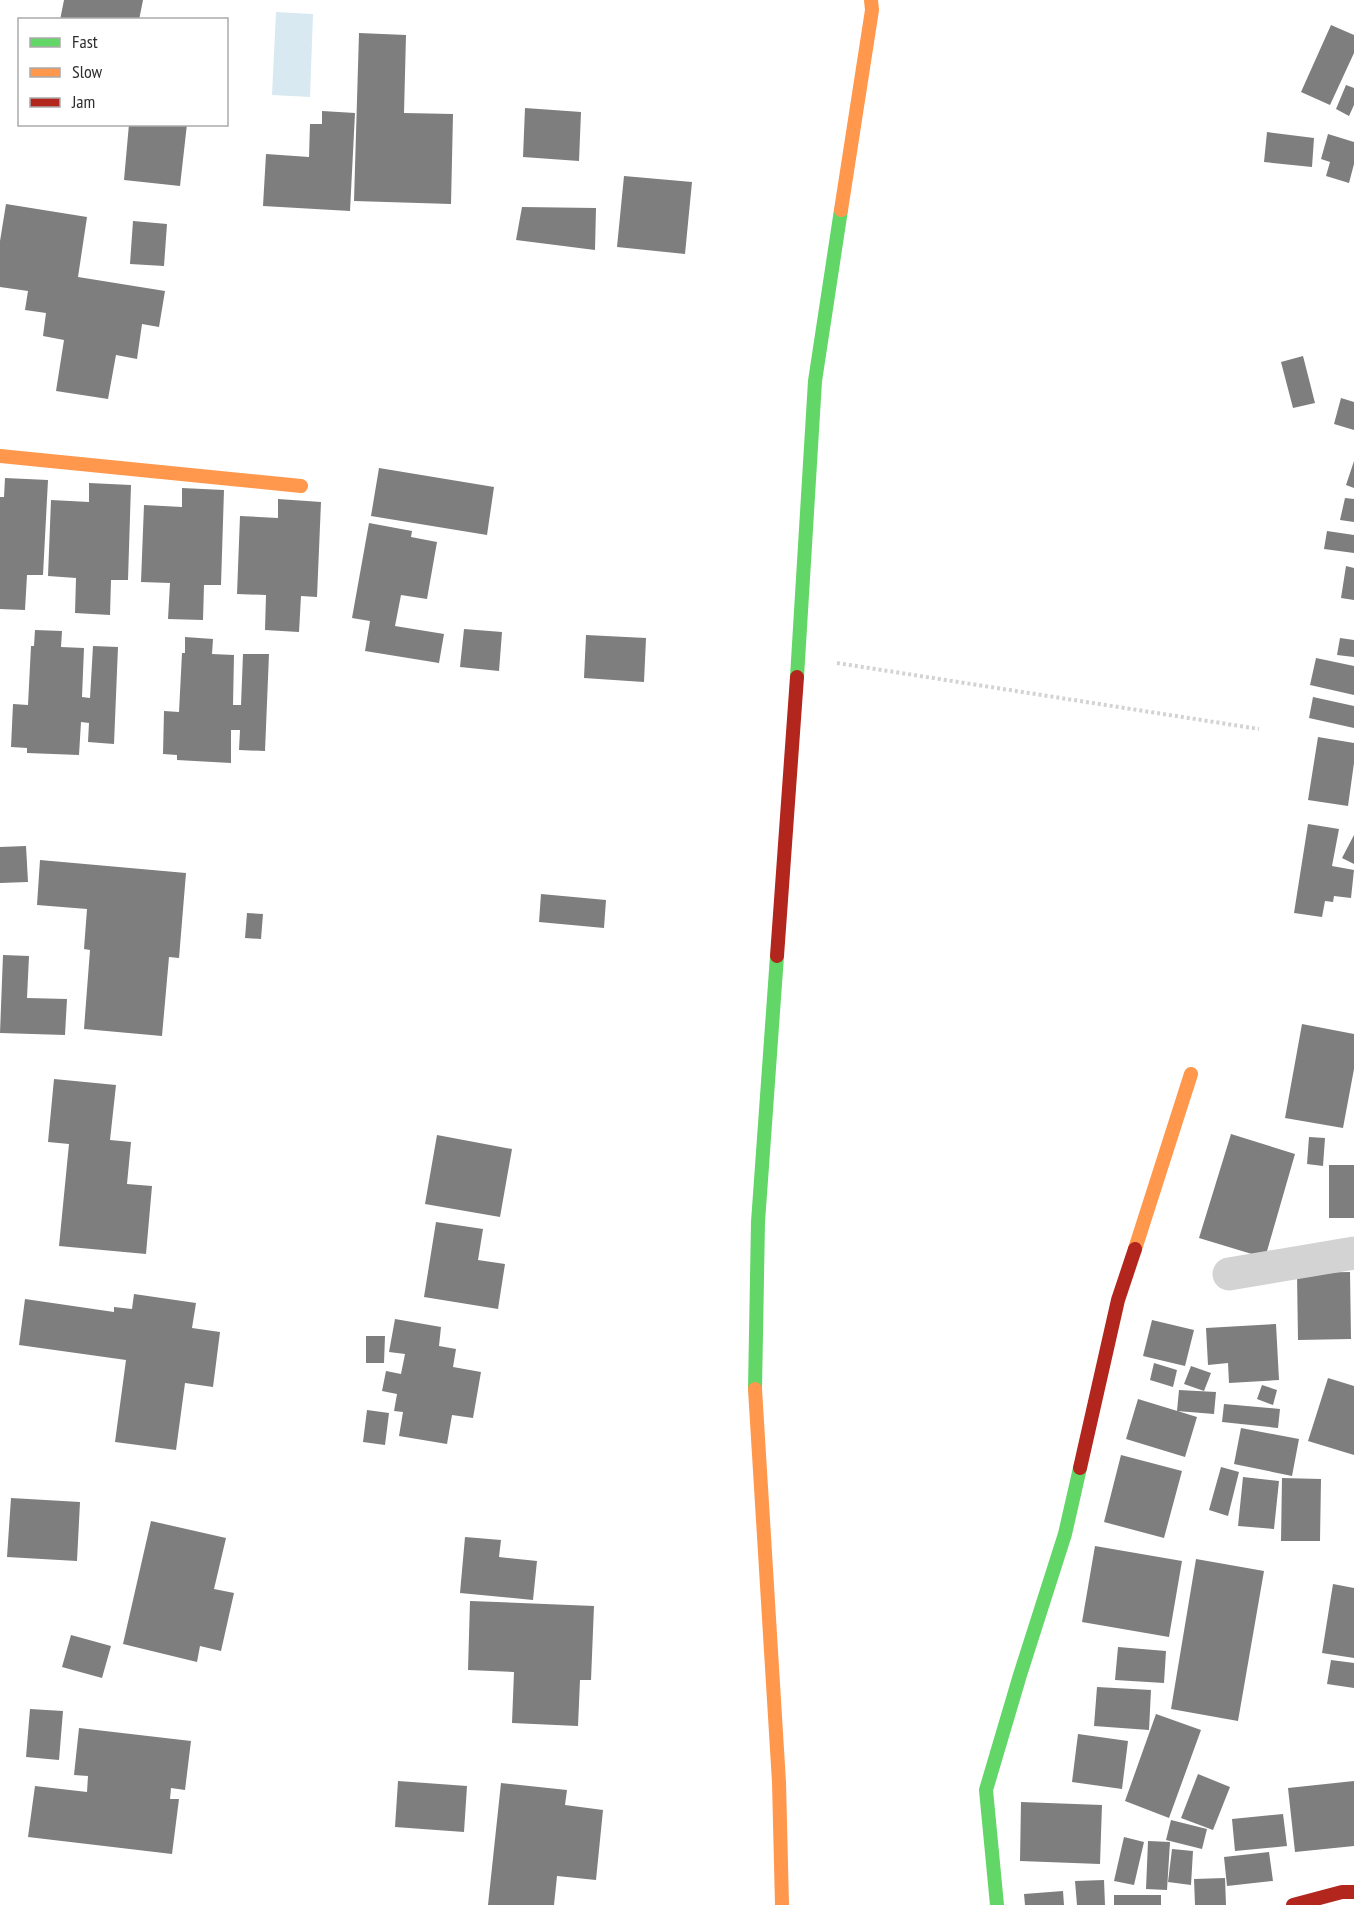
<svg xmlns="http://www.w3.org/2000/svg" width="1354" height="1905" viewBox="0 0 1354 1905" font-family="'PT Sans Narrow',sans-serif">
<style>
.water{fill:#d8e9f2}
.building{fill:#7e7e7e}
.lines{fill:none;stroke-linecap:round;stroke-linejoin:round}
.path{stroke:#d3d3d3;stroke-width:4;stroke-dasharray:3 3;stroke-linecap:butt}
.street{stroke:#d3d3d3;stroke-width:33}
.fast{stroke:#63d668;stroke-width:14}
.slow{stroke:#ff974d;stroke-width:14}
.jam{stroke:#b3261e;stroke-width:14}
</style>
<rect width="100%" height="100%" fill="#fff"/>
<!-- water -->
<path class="water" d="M 276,12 L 313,14 L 310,97 L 272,95 Z"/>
<!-- building -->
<path class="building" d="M 64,0 L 143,0 L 139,20 L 60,20 Z
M 1331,25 L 1354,35 L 1354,53 L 1330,105 L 1301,92 Z
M 359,33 L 406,35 L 404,113 L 453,114 L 451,204 L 354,201 Z
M 1346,85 L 1354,88 L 1354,105 L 1349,116 L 1336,109 Z
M 525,108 L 581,112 L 579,161 L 523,157 Z
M 322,111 L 355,113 L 350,211 L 263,206 L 266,154 L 309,157 L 310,124 L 322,124 Z
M 129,124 L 187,124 L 180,186 L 124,180 Z
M 1267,132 L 1314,138 L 1312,167 L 1264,162 Z
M 1328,134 L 1354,142 L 1354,164 L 1349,183 L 1326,176 L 1330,162 L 1321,159 Z
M 624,176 L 692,182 L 685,254 L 617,247 Z
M 6,204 L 87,217 L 78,277 L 165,291 L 159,327 L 142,324 L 137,359 L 116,355 L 108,399 L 56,391 L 64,340 L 43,336 L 46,313 L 25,310 L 28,291 L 0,287 L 0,241 Z
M 522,207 L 596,208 L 595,250 L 516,240 Z
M 133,221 L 167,224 L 164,266 L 130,264 Z
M 1303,356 L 1315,403 L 1293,408 L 1281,362 Z
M 1341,398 L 1354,402 L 1354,430 L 1334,424 Z
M 1354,461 L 1354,488 L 1346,485 Z
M 379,468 L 494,487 L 487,535 L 371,516 Z
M 5,478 L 48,480 L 43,575 L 27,575 L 25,610 L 0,609 L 0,497 L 4,497 Z
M 89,483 L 131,485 L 128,580 L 111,580 L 110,615 L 75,613 L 76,578 L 48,576 L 51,500 L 89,502 Z
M 182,488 L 224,490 L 221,585 L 204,585 L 203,620 L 168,619 L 170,583 L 141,582 L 144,505 L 182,507 Z
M 1345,498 L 1354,499 L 1354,522 L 1340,520 Z
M 278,499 L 321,502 L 317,597 L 301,596 L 299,632 L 265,630 L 266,595 L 237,594 L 240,516 L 278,518 Z
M 369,523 L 412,531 L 411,537 L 437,542 L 427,599 L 401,595 L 395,626 L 444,634 L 439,663 L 365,651 L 370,621 L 352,618 Z
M 1327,531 L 1354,535 L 1354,553 L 1324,549 Z
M 1346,566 L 1354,568 L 1354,600 L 1341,598 Z
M 464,629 L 502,632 L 499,671 L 460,667 Z
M 35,630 L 62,631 L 61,647 L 84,648 L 82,697 L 90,698 L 93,646 L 118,647 L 114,744 L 88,742 L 89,723 L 81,722 L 79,755 L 27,753 L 27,748 L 11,747 L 13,704 L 28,705 L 31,646 L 34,646 Z
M 586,635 L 646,638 L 644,682 L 584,678 Z
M 185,637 L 213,639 L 212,654 L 234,655 L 233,705 L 241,705 L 243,654 L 269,654 L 265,751 L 239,750 L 240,730 L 231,730 L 231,763 L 177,760 L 177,755 L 163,754 L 164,711 L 179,712 L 182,653 L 185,653 Z
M 1340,638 L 1354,640 L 1354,657 L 1337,655 Z
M 1316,658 L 1354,666 L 1354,695 L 1310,685 Z
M 1313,697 L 1354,706 L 1354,728 L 1309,718 Z
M 1318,737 L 1354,743 L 1354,763 L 1348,806 L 1308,800 Z
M 1308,824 L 1339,829 L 1332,866 L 1354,870 L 1351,898 L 1334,896 L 1333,902 L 1325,901 L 1322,917 L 1294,913 Z
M 1354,835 L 1354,864 L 1342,858 Z
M 26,846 L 28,882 L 0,883 L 0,847 Z
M 40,860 L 186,873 L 179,958 L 169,957 L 162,1036 L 84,1029 L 90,950 L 84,949 L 87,909 L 37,905 Z
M 541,894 L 606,900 L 604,928 L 539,922 Z
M 247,913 L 263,914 L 261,939 L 245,938 Z
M 3,955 L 29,956 L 27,998 L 67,999 L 65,1035 L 0,1033 Z
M 1302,1024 L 1354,1034 L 1354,1069 L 1343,1128 L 1285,1118 Z
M 54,1079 L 116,1085 L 110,1140 L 131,1142 L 127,1184 L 152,1186 L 146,1254 L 59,1246 L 69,1144 L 48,1142 Z
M 1231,1134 L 1295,1154 L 1265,1258 L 1199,1238 Z
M 437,1135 L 512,1149 L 500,1217 L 425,1204 Z
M 1309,1137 L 1325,1138 L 1323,1166 L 1307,1164 Z
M 1329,1165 L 1354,1165 L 1354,1218 L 1329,1218 Z
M 436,1222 L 483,1229 L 478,1260 L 505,1264 L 498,1309 L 424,1297 Z
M 1350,1272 L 1351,1339 L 1298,1340 L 1297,1273 Z
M 134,1294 L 196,1303 L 192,1328 L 220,1332 L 213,1387 L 185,1383 L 176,1450 L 115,1442 L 126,1360 L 19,1345 L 25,1299 L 114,1312 L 114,1307 L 132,1309 Z
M 395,1319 L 441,1327 L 439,1346 L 456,1349 L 453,1367 L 481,1372 L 473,1418 L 452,1415 L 447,1444 L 399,1436 L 403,1412 L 394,1411 L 397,1394 L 382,1391 L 386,1371 L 401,1374 L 405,1354 L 389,1352 Z
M 1152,1320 L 1194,1330 L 1185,1366 L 1143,1356 Z
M 1276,1324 L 1279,1380 L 1229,1383 L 1228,1363 L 1208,1365 L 1206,1328 Z
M 366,1336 L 385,1336 L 384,1363 L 366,1363 Z
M 1154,1363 L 1177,1370 L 1173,1387 L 1150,1380 Z
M 1191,1366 L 1211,1373 L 1204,1391 L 1184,1384 Z
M 1328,1378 L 1354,1386 L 1354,1455 L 1308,1441 Z
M 1262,1385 L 1277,1390 L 1273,1405 L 1257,1399 Z
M 1179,1390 L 1216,1392 L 1214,1414 L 1177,1411 Z
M 1138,1399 L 1197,1417 L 1185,1457 L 1126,1439 Z
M 1224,1404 L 1280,1409 L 1278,1428 L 1222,1422 Z
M 367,1410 L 389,1413 L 385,1445 L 363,1442 Z
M 1241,1428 L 1299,1439 L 1292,1476 L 1234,1464 Z
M 1121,1455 L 1182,1471 L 1164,1538 L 1104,1522 Z
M 1221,1467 L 1239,1472 L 1228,1516 L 1209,1510 Z
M 1243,1477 L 1279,1481 L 1274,1529 L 1238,1526 Z
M 1282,1478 L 1321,1479 L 1320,1541 L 1281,1541 Z
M 11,1498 L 80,1502 L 77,1561 L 7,1557 Z
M 151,1521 L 226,1538 L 214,1589 L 234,1593 L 221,1651 L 200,1646 L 197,1662 L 123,1644 Z
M 465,1537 L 501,1540 L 499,1557 L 537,1561 L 533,1600 L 460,1593 Z
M 1095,1546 L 1182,1561 L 1169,1637 L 1082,1622 Z
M 1196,1559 L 1264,1571 L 1238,1721 L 1171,1709 Z
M 1333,1584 L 1354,1588 L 1354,1658 L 1322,1653 Z
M 470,1601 L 594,1606 L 591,1680 L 580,1680 L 578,1726 L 512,1723 L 514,1672 L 468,1670 Z
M 71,1635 L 111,1646 L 102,1678 L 62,1667 Z
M 1118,1647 L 1166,1651 L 1164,1683 L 1115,1680 Z
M 1331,1660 L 1354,1663 L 1354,1688 L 1327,1684 Z
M 1097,1687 L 1151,1690 L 1149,1730 L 1094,1726 Z
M 30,1709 L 63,1711 L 59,1760 L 26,1757 Z
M 1156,1714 L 1201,1730 L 1169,1818 L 1125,1801 Z
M 79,1728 L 191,1741 L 185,1790 L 171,1788 L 170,1799 L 179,1799 L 172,1854 L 28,1837 L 35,1786 L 87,1792 L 88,1776 L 74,1775 Z
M 1078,1734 L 1128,1741 L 1122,1789 L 1072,1782 Z
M 1198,1774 L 1230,1787 L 1213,1830 L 1181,1818 Z
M 398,1781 L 467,1786 L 464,1832 L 395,1827 Z
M 1354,1781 L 1354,1846 L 1295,1852 L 1288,1788 Z
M 501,1783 L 567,1790 L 565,1805 L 603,1810 L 596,1880 L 557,1876 L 554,1905 L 488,1905 Z
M 1021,1802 L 1102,1805 L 1100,1864 L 1020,1861 Z
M 1283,1814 L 1287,1846 L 1235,1851 L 1232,1819 Z
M 1171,1820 L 1207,1829 L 1202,1849 L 1166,1840 Z
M 1124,1837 L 1144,1842 L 1134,1885 L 1114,1881 Z
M 1148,1841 L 1170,1842 L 1167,1890 L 1146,1889 Z
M 1172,1849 L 1193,1851 L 1191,1885 L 1168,1882 Z
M 1269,1852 L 1273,1881 L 1227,1886 L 1224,1857 Z
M 1225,1878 L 1226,1905 L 1195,1905 L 1194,1879 Z
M 1104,1880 L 1105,1905 L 1077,1905 L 1075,1881 Z
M 1063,1891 L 1064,1905 L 1025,1905 L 1024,1894 Z
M 1114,1895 L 1161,1895 L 1161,1905 L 1114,1905 Z"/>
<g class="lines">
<!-- path -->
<path class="path" d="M 837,663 L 1259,729"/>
<!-- street -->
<path class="street" d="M 1229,1274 L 1354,1253"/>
<!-- fast -->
<path class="fast" d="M 797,677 L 815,381 L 841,210
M 755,1389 L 758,1222 L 777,956
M 997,1905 L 986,1790 L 1020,1675 L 1065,1534 L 1080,1468"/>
<!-- slow -->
<path class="slow" d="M 841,210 L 872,10 L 871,0
M 0,456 L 301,486
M 1135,1249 L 1191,1074
M 755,1389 L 779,1782 L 782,1905"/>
<!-- jam -->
<path class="jam" d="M 777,956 L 797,677
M 1080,1468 L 1118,1300 L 1135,1249
M 1293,1905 L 1342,1892 L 1354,1892"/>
</g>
<!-- legend -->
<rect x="18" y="18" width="210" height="108" fill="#ffffff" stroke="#ababab" stroke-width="1.5"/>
<rect x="30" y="38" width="30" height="9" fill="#63d668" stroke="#ababab" stroke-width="1.5"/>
<text x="72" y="48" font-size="18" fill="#2e2e2e">Fast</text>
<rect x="30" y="68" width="30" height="9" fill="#ff974d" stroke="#ababab" stroke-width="1.5"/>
<text x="72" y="78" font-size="18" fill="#2e2e2e">Slow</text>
<rect x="30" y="98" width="30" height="9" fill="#b3261e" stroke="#ababab" stroke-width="1.5"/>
<text x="72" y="108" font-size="18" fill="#2e2e2e">Jam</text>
</svg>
